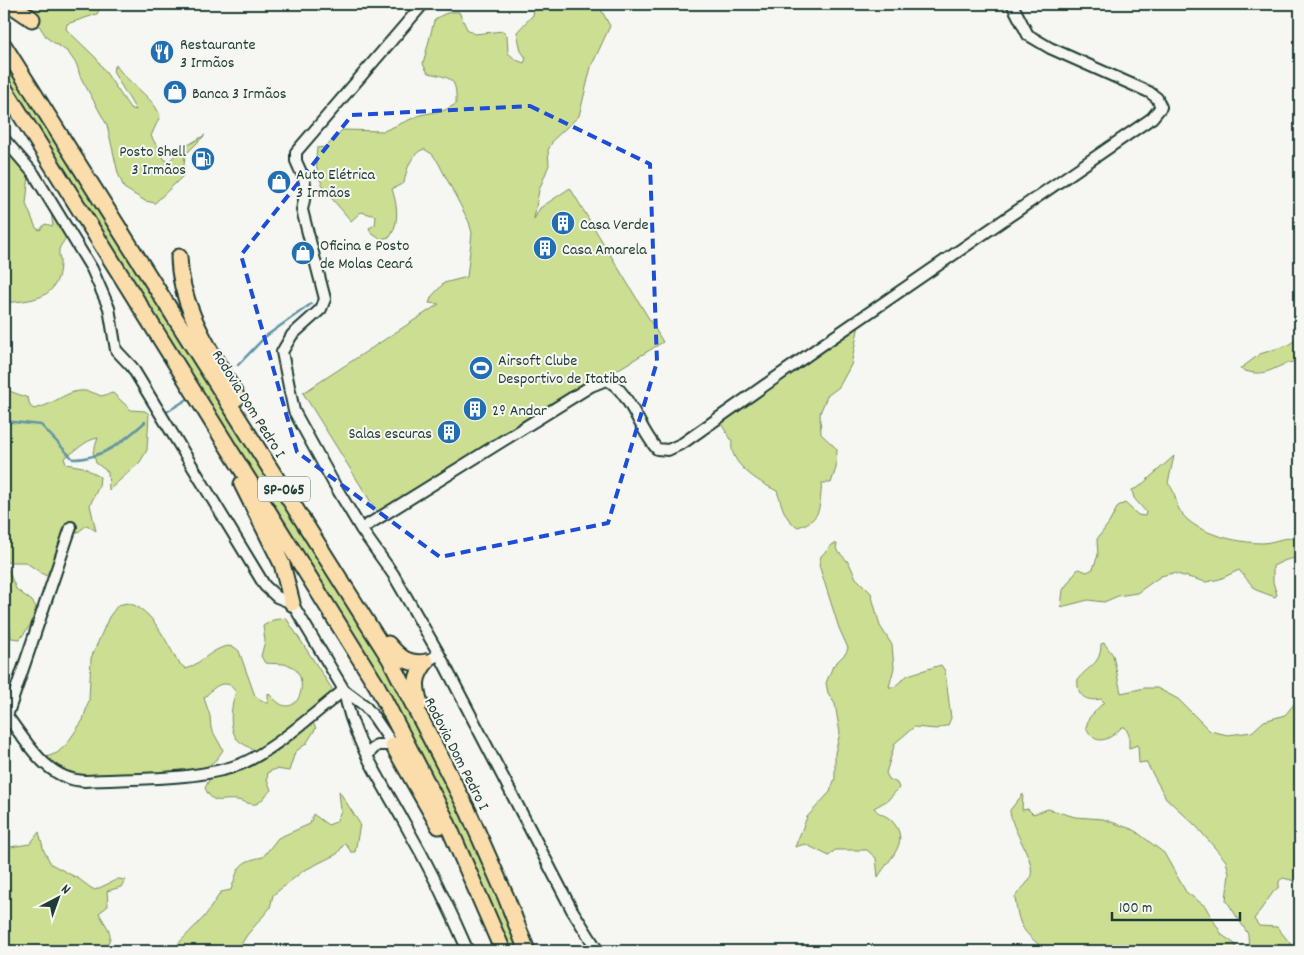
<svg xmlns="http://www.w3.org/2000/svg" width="1304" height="955" viewBox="0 0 1304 955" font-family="Dekko,sans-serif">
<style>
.green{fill:#ccde92;stroke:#768e63}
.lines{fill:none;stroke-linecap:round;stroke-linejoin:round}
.stream{stroke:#6095a3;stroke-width:2.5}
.minor-casing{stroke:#1f3d34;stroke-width:14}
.highway-casing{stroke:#1f3d34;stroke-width:19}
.minor{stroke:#f6f6f2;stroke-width:10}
.highway{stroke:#faddab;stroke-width:15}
.marked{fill:none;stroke:#1d4ed8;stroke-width:4;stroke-dasharray:10 6;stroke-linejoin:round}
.labels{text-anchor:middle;stroke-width:4;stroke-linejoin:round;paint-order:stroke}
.shield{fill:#f6f6f2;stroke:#60746d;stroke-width:1}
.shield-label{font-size:15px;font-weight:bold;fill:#1f3d34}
.poi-label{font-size:16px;fill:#1f3d34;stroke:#f6f6f2;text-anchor:start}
.street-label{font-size:16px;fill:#1f3d34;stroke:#f6f6f2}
</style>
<rect width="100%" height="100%" fill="#f6f6f2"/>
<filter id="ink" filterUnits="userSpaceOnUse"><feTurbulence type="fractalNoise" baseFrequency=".02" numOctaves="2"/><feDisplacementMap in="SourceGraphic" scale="10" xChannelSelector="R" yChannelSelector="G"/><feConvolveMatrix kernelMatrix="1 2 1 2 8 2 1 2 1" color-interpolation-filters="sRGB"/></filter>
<g filter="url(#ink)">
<!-- green -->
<path class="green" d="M 16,4 L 102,4 L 97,14 L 67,24 L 66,29 L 96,58 L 130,108 L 136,110 L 115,75 L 113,70 L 116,65 C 127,83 154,97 160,116 L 151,136 L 165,160 L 169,161 L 183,148 L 205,135 L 185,155 L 183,176 L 155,203 L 145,201 L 124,188 L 118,173 L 107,125 L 80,76 L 77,65 L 68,52 L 47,38 L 33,16 Z
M 535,4 L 598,4 L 610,26 L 591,67 L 579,116 L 554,139 L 548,150 L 549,165 L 539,190 L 534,219 L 540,208 L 570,188 L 663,342 L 379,515 L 303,393 L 439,304 L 429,303 L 432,296 L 444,283 L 467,277 L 472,233 L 469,222 L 438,162 L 432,154 L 424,149 C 411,153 406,171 404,183 L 392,189 C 397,205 400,221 390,237 L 380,239 L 371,233 L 369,228 L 375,225 L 376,216 L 361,212 L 351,221 C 331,196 312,184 317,148 L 326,147 L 342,130 L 384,131 L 420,115 L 445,110 L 456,104 C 457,78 452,78 428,73 L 423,64 L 434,21 C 441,14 450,11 459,12 L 467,29 L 475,34 L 503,31 L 507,35 L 508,53 L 516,60 L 524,63 L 526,58 L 521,51 L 517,32 L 533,15 Z
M 4,56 L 387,668 L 469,828 L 521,951 L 509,951 L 283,522 L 4,78 Z
M 4,147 L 15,152 L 29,175 L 26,204 L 36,228 L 40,230 L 45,224 L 53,226 L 51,212 L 66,237 C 65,242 60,244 59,250 C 58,255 61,260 60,265 C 58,301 31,300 4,303 Z
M 860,320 L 851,365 L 839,387 L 827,396 L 820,413 L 821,434 L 837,449 L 836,468 L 831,483 L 822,483 C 819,506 823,519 798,527 C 784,520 782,505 777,491 C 759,482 728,464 732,441 L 723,427 L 722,417 L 811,345 Z
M 1300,337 L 1300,361 C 1273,363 1269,381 1240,369 L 1260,354 L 1288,345 Z
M 4,389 L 28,398 L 30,406 L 34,409 C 62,403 71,381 101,396 L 113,393 L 131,410 L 145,411 L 149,414 L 147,450 L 140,462 L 109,490 L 108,472 L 96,463 L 93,452 L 98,438 C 84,440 76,452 64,458 L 66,464 L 83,467 L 100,477 L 99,486 L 90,505 L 96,531 L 87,525 L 77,533 L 71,531 L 46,576 L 25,562 L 5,562 L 16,589 L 32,601 L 36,607 L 31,624 L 20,639 L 11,638 L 10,627 L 4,619 Z
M 1174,456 L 1168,483 C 1176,493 1174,496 1178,507 C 1189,533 1238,543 1263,543 C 1278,542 1284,535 1300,540 L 1300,557 L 1286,560 L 1273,566 L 1273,582 L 1277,595 L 1275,597 L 1256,590 L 1239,570 L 1220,579 L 1206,582 L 1173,573 L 1161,576 L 1137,593 L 1118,596 L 1104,602 L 1088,600 L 1061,607 L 1063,590 L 1077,570 L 1079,569 L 1087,572 L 1093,569 L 1098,555 L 1097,539 L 1109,523 L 1118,506 L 1125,503 L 1138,515 L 1145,516 L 1146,512 L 1134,498 L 1132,490 L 1139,487 Z
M 833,544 L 837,544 L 836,549 L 849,563 L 856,578 L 871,593 L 880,626 L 892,645 L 894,668 L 889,687 L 894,687 L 908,675 L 941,665 L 945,671 L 951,718 L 948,725 L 937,729 L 914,727 L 895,743 L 886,773 L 889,779 L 897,783 L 899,788 L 888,800 L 874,808 C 878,814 885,815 890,819 C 913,841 890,857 878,877 L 876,858 L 867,850 L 835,850 L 829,856 L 805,844 L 795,847 L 807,817 L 830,792 L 835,778 L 835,753 L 840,733 L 835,704 L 828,693 L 826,683 L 833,666 L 846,653 L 848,648 L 839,628 L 819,565 L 821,556 Z
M 127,603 C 153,608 166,643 179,663 L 186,669 C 202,664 224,635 239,651 L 255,696 L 268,704 L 268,693 C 272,697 276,701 280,704 C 301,715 311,675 289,665 C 282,663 272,664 265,663 L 261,656 L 265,641 L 263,626 L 273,620 L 286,618 L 334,692 L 311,719 L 316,728 L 306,744 L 295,752 L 289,771 L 276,769 L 268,772 L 267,779 L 271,790 C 267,794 261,802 256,804 C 249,805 242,800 236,800 C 220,798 214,807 205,788 L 209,780 L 255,754 C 252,746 243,746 237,739 C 228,727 231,705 236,692 L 230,685 C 218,681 212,690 204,698 L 210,716 L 211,728 L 223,750 C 219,756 215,763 207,766 C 189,774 79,779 62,772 C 56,770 49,762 44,758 L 57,753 L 66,745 L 83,720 L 89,700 L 91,658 L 109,617 L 118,605 Z
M 1104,643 L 1113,655 L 1121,693 L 1145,688 L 1157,688 L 1178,699 L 1210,731 L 1228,735 L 1252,732 L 1264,721 L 1285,715 L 1300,697 L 1300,885 L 1295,881 L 1283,878 L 1279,881 L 1279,887 L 1274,891 L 1254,919 L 1259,926 L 1277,927 L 1293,947 L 1300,951 L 1249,951 L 1248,934 L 1226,900 L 1229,873 L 1226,861 L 1197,827 L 1166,798 L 1146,762 L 1139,763 L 1138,745 L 1129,748 L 1129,735 L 1125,727 L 1122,727 C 1110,740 1095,748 1086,727 L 1089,718 L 1104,702 L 1101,699 C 1086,702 1076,696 1078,679 C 1088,666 1101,665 1101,644 Z
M 339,791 L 360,824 L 355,852 L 351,852 L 345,843 L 337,854 L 303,871 L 273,895 L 270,908 L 247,935 L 237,951 L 171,951 L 205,916 L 221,892 L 231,890 C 239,867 237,862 263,857 L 278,838 L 310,824 L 313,814 L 328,825 L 336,822 L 341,811 Z
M 1023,794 L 1022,810 L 1028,809 L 1033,814 L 1048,809 L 1075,817 L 1103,819 L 1134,830 L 1164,853 L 1186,892 L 1205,906 L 1222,935 L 1235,944 L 1237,951 L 1046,951 C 1023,931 1019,929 1015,897 C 1019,890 1027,885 1030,878 C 1038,861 1010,830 1010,810 Z
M 39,832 L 44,851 L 51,864 L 79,879 L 91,888 L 95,890 L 118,879 L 126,880 L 121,887 L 107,891 L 108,906 L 99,913 C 108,930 117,935 102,951 L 4,951 L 4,850 L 10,847 L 30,844 Z"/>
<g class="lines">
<!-- stream -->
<path class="stream" d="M 238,365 L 266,336 L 311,304
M 165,413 L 186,400
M 4,421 L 41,425 L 73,459 C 103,459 124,441 145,422"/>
<!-- minor casing -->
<g class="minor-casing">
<path id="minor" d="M 423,4 L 296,152 L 296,161 L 304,179 L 306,190 L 302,210 L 325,299 L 321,309 L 292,335 L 282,352 L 294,411 L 333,482 L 361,529 L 393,574 L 439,654
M 4,139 L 34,174 L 92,269 L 109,308 L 116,350 L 132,367 L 265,586 L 277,597 L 292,603 L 344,690 L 364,705 L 374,717 L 393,745
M 71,527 L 7,716 C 28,744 47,780 85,781 C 132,778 198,781 241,764 C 273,751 316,712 344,690
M 361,529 L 591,386 L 606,380 C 628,388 639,429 657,449 L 668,450 L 683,443 L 822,345 L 1152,118 L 1161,107 L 1157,98 L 1149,92 L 1050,48 L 1028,35 L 1012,4
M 426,662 L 439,654 L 572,910 L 598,951
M 344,690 C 352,739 382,782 405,824 C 429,866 449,907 468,951
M 367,755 L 377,745 L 393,745"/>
</g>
<!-- highway casing -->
<g class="highway-casing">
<path id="highway" d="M 10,4 L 32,19
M 4,46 L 390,659 L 468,811 L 506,897 L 527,951
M 4,88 L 377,686 L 445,818 L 503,951
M 179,257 C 180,309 213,354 237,398
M 242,484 L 282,564 L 292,603
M 388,644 C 400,658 408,665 426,662
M 420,704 C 415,686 414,677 426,662
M 393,745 L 439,826"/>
</g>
<!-- minor -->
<use href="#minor" class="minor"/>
<!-- highway -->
<use href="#highway" class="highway"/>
</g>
</g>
<!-- marked area -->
<path class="marked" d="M 530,106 L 650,164 L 657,362 L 608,523 L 440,557 L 297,452 L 241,255 L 352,115 Z"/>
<!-- icons -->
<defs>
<g id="restaurant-disc" transform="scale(1.25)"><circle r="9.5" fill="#1f6fb2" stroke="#f6f6f2"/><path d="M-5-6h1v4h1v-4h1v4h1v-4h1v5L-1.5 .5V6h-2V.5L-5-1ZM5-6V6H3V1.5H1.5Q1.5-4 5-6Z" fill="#fff"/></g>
<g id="shop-disc" transform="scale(1.25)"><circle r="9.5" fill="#1f6fb2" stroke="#f6f6f2"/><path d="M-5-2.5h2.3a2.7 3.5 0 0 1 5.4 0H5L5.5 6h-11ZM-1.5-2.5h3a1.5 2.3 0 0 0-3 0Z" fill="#fff"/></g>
<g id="fuel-disc" transform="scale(1.25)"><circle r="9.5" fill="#1f6fb2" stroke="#f6f6f2"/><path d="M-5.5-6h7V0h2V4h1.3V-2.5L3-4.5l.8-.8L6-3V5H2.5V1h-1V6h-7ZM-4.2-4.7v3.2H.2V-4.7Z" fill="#fff"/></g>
<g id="building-disc" transform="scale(1.25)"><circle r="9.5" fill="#1f6fb2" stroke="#f6f6f2"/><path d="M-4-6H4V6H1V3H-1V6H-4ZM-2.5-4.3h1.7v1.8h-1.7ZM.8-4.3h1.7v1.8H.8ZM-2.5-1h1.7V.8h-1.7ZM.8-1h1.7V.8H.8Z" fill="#fff"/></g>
<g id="stadium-disc" transform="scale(1.25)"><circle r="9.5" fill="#1f6fb2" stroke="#f6f6f2"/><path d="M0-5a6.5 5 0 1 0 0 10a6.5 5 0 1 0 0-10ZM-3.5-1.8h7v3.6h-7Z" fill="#fff"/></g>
</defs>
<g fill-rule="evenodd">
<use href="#restaurant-disc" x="162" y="52"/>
<use href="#shop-disc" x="175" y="92"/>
<use href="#fuel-disc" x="203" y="159"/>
<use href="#shop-disc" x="279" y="182"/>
<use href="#building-disc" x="563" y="223"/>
<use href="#building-disc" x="545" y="248"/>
<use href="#shop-disc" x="303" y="253"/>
<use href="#stadium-disc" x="481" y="368"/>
<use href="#building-disc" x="475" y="409"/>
<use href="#building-disc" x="449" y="432"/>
</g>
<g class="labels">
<!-- shield labels -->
<rect class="shield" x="258" y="476.5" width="52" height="25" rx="4"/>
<g class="shield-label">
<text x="284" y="494">SP-065</text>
</g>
<!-- poi labels -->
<g class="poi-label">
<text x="180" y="49">Restaurante<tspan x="180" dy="18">3 Irmãos</tspan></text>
<text x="192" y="98">Banca 3 Irmãos</text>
<text x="186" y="156" text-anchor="end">Posto Shell<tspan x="186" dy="18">3 Irmãos</tspan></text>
<text x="296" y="179">Auto Elétrica<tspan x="296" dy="18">3 Irmãos</tspan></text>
<text x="580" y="229">Casa Verde</text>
<text x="320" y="250">Oficina e Posto<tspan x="320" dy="18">de Molas Ceará</tspan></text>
<text x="562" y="254">Casa Amarela</text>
<text x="498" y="365">Airsoft Clube<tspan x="498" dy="18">Desportivo de Itatiba</tspan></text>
<text x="492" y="415">2º Andar</text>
<text x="432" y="438" text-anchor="end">Salas escuras</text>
</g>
<!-- street labels -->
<g class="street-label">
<text transform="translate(250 403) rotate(58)" y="6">Rodovia Dom Pedro I</text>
<text transform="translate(458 753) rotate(63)" y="6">Rodovia Dom Pedro I</text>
</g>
</g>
<!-- margin -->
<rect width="1304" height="955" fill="none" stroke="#f6f6f2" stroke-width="20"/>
<rect x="10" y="10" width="1284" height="935" fill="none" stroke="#1f3d34" stroke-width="2" filter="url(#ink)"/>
<!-- north arrow -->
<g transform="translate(58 898) rotate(41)" stroke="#f6f6f2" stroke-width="4" paint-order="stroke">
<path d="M0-4L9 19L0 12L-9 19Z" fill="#1f3d34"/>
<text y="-8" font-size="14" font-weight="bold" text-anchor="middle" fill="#1f3d34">N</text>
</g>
<!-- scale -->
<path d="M1112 912v8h128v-8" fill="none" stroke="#1f3d34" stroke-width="2.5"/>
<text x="1119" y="912" font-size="15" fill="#1f3d34" stroke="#f6f6f2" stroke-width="4" paint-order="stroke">100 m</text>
</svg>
